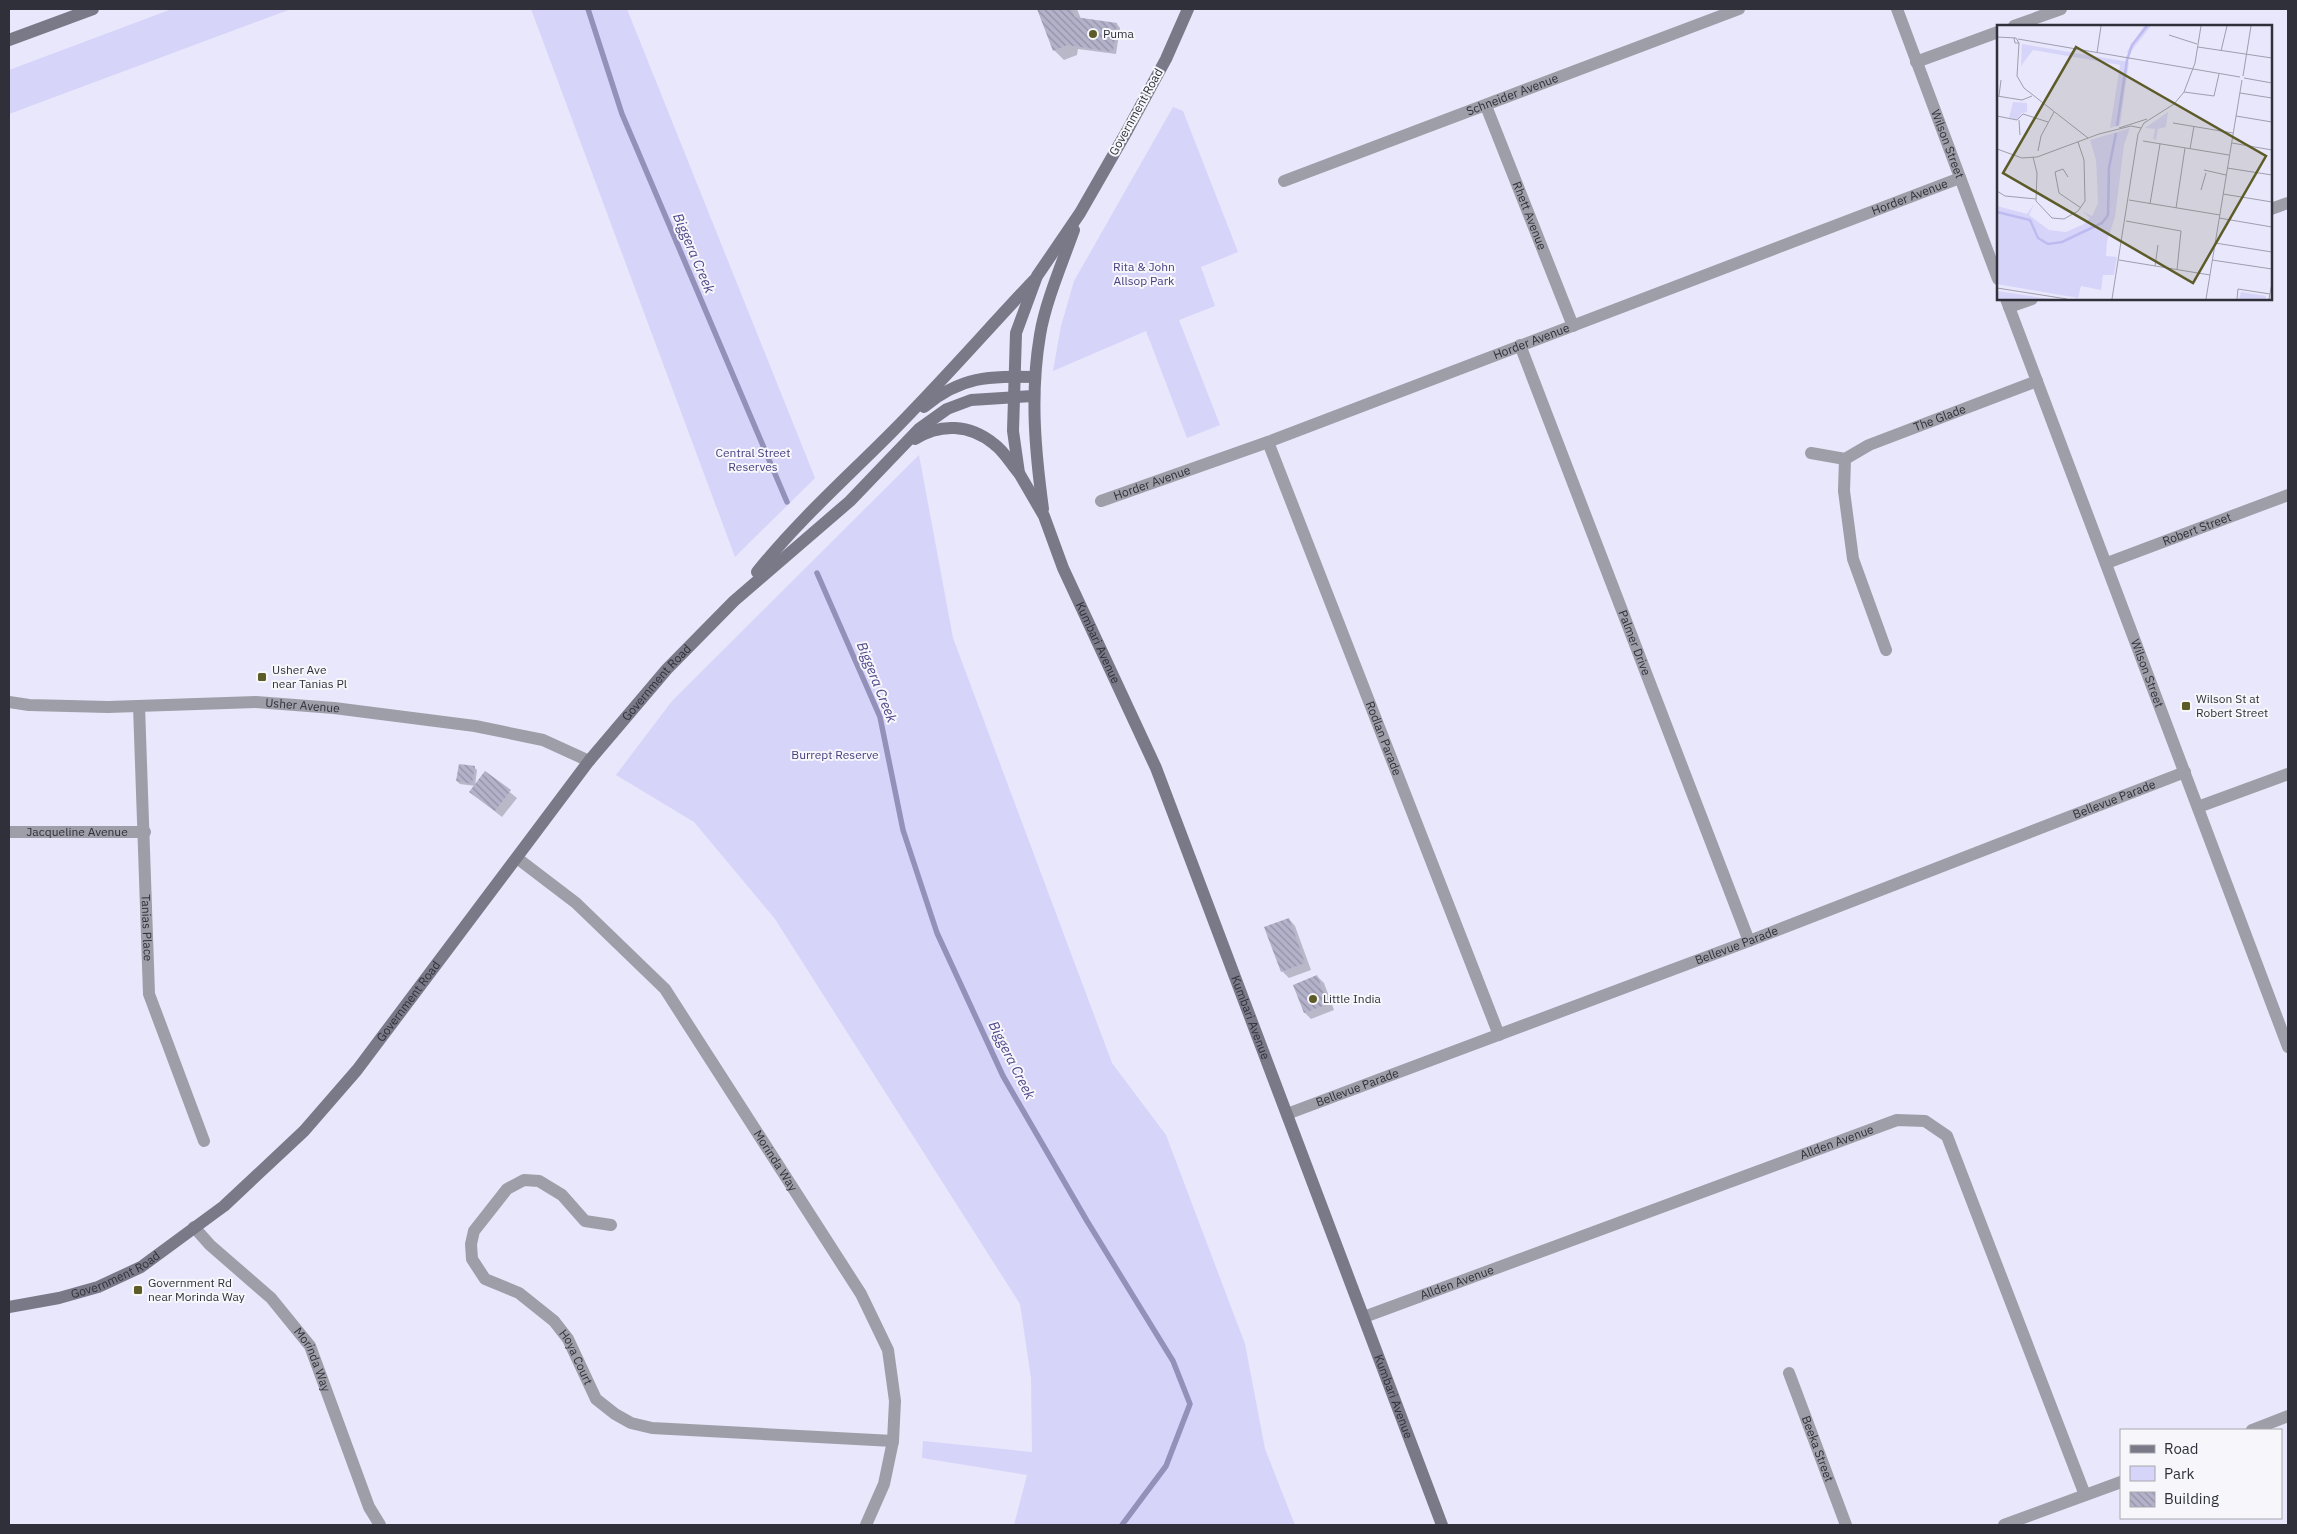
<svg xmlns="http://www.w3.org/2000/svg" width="2297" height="1534" viewBox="0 0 2297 1534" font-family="'IBM Plex Sans',sans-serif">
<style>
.park{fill:#d6d4f9}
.shadow{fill:#0003}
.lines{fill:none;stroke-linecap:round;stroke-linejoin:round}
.stream{stroke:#9391ba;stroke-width:5.5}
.building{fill:url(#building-back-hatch)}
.street{stroke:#9e9ea8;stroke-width:12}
.secondary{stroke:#7a7988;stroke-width:12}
.poi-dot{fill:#5d5b28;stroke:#f6f6fb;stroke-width:2}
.labels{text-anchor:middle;stroke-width:4;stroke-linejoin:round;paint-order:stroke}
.poi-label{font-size:12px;fill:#30303a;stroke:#f6f6fb;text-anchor:start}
.street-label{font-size:12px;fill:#30303a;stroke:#f6f6fb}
.park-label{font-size:12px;fill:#494082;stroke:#f6f6fb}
.water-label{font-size:14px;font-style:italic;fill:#51488b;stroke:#f6f6fb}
.inset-river{fill:none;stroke:#bebbf1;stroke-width:2.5}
.inset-road{fill:none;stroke:#9e9eae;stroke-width:1}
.view{fill:#5d5b28;fill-opacity:0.15;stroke:#5d5b28;stroke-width:2.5}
.inset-edge{fill:none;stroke:#30303a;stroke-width:2.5}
</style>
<defs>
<pattern id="building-back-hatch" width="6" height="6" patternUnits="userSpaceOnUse" patternTransform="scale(1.25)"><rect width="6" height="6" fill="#b3b2ca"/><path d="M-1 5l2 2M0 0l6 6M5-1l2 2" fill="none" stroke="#9291a5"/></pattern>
</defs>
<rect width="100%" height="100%" fill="#e8e7fc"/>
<!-- park -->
<path class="park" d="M 172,9 L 291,9 L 9,114 L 9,70 Z
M 531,9 L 627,9 L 815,478 L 735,557 Z
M 1173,107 L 1183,111 L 1238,252 L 1201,267 L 1215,306 L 1179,320 L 1220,425 L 1187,438 L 1146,331 L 1053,371 L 1061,326 L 1074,281 Z
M 919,455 L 953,638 L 1112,1063 L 1166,1135 L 1245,1344 L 1265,1449 L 1295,1525 L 1014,1525 L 1027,1475 L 922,1458 L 923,1441 L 1032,1452 L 1031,1378 L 1020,1304 L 775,919 L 694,822 L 616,775 L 672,701 Z"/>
<!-- shadow -->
<path class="shadow" d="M 1038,9 L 1077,9 L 1081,19 L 1117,24 L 1120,28 L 1116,54 L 1078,49 L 1077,55 L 1064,60 L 1054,50 Z
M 474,767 L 477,770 L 475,786 L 485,772 L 517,798 L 502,817 L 470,792 L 475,786 L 460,784 L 457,781 Z
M 1289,919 L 1295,926 L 1311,970 L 1289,978 L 1282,971 Z
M 1317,976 L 1324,983 L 1334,1010 L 1311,1019 L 1305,1013 Z"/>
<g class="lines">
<!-- stream -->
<path class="stream" d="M 588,9 L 622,114 L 787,502
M 817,573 L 880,717 L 903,830 L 937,933 L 1003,1076 L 1087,1221 L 1173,1361 L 1190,1404 L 1166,1466 L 1122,1525"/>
</g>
<!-- building -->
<path class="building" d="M 1037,9 L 1071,9 L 1075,17 L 1117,23 L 1113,52 L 1067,45 L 1053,51 Z
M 459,764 L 475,766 L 472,784 L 456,781 Z
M 485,771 L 511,790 L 495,811 L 469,792 Z
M 1289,918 L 1305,963 L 1281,972 L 1264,927 Z
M 1317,975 L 1328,1004 L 1304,1013 L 1293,985 Z"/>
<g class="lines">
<!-- street -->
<g class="street">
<path id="s1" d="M 1897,9 L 1998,279"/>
<path d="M 2014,26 L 2061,9"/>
<path d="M 1916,62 L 1998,32"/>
<path id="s2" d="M 1486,106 L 1573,326"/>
<path id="s3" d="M 1284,181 L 1739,9"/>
<path d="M 2271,209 L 2288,203"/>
<path id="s4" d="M 2006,299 L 2288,1047"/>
<path d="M 2009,307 L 2032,299"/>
<path id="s5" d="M 1520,345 L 1749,941"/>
<path id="s6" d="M 1268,442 L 1499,1035"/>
<path id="s7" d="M 1811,453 L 1845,459 L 1869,445 L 2037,381"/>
<path d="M 1845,459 L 1844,491 L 1853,559 L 1886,650"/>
<path id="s8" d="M 1101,501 L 1268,442 L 1960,178"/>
<path id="s9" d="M 2107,563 L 2288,495"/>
<path id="s10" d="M 9,702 L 29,705 L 108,707 L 256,702 L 334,708 L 475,726 L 543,740 L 589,761"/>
<path id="s11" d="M 139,706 L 149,994 L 204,1141"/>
<path d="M 2198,807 L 2288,774"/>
<path id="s12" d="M 9,832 L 145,832"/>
<path id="s13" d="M 517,858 L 576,903 L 665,989 L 861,1294 L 888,1350 L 895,1401 L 893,1441 L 884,1484 L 866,1525"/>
<path id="s14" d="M 1287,1114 L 1749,941 L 2185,772"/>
<path id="s15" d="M 611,1225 L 585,1221 L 562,1195 L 539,1181 L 524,1180 L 507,1189 L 474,1231 L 471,1244 L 472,1259 L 485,1279 L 519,1293 L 554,1321 L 568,1339 L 596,1399 L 615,1414 L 631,1423 L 652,1428 L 893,1441"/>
<path id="s16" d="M 194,1227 L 210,1245 L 271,1298 L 310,1346 L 369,1507 L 380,1525"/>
<path id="s17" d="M 1364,1317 L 1897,1120 L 1925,1121 L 1947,1136 L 2085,1495"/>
<path id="s18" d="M 1789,1373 L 1846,1525"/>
<path d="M 2252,1430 L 2288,1416"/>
<path d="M 2004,1525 L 2121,1482"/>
</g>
<!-- secondary -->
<g class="secondary">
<path id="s19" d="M 1188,9 L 1166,59 L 1127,131 L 1080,213 L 1037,276 L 1016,333 L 1013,431 L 1019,473 L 1044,516 L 1063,568 L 1156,768 L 1442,1525"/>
<path d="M 9,40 L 93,9"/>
<path d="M 924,407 C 961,376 989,376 1035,377"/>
<path d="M 915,439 C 940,423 970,424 994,444 C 1004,451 1011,464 1019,473"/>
<path d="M 1043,509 C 1035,450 1030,394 1040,335 C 1045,303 1063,261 1074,230"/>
<path d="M 757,572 C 797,522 844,480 889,435 C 939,385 985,332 1034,280"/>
<path id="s20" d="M 9,1307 L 59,1298 L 98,1287 L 141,1267 L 224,1206 L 304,1131 L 357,1070 L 589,761 L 667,669 L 734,601 L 850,501 L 919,429 L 947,409 L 971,400 L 1033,396"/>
</g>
</g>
<!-- markers -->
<g class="poi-dot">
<circle cx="1093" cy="34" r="5"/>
<rect x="257" y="672" width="10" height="10" rx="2.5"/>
<rect x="2181" y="701" width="10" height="10" rx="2.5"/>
<circle cx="1313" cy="999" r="5"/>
<rect x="133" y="1285" width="10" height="10" rx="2.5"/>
</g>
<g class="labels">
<!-- poi labels -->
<g class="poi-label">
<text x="1103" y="38">Puma</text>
<text x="272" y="674">Usher Ave<tspan x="272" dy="14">near Tanias Pl</tspan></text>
<text x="2196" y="703">Wilson St at<tspan x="2196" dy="14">Robert Street</tspan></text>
<text x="1323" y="1003">Little India</text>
<text x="148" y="1287">Government Rd<tspan x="148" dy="14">near Morinda Way</tspan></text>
</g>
<!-- street labels -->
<g class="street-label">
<text dy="4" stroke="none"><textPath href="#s3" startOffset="244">Schneider Avenue</textPath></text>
<text transform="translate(1136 112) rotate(-61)" y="4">Government Road</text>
<text dy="4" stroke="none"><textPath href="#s1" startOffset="144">Wilson Street</textPath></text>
<text dy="4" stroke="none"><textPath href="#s8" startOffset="864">Horder Avenue</textPath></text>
<text dy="4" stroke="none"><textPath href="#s2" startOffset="118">Rhett Avenue</textPath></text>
<text dy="4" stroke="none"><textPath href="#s8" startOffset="459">Horder Avenue</textPath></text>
<text dy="4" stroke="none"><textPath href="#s7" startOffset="138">The Glade</textPath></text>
<text dy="4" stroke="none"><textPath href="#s8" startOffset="54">Horder Avenue</textPath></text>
<text dy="4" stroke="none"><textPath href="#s9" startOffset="96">Robert Street</textPath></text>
<text dy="4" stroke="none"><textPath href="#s19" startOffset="696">Kumbari Avenue</textPath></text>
<text dy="4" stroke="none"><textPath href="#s5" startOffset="319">Palmer Drive</textPath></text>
<text dy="4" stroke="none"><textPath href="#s4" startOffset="400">Wilson Street</textPath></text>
<text dy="4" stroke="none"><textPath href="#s20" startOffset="922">Government Road</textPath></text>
<text dy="4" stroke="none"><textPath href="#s10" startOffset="294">Usher Avenue</textPath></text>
<text dy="4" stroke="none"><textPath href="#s6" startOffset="318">Rodlan Parade</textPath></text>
<text dy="4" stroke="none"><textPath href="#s14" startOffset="885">Bellevue Parade</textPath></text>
<text dy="4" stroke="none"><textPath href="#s12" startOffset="68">Jacqueline Avenue</textPath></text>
<text dy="4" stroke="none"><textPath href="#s11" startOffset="222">Tanias Place</textPath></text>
<text dy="4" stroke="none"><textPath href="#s14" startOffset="480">Bellevue Parade</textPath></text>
<text dy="4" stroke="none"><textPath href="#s20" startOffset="518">Government Road</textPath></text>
<text dy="4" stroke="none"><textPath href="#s19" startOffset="1101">Kumbari Avenue</textPath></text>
<text dy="4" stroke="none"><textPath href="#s14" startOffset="75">Bellevue Parade</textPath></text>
<text dy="4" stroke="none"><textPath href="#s17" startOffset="504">Allden Avenue</textPath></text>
<text dy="4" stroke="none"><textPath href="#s13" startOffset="402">Morinda Way</textPath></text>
<text dy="4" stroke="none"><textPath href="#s20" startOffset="112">Government Road</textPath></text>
<text dy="4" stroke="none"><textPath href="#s17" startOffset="99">Allden Avenue</textPath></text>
<text dy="4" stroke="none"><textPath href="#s15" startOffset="352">Hoya Court</textPath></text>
<text dy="4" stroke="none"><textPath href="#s16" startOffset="180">Morinda Way</textPath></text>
<text dy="4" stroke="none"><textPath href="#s19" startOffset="1506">Kumbari Avenue</textPath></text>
<text dy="4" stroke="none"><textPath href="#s18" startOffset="81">Beeka Street</textPath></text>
</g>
<!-- park labels -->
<g class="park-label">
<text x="1144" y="271">Rita &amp; John<tspan x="1144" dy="14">Allsop Park</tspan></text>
<text x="753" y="457">Central Street<tspan x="753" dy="14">Reserves</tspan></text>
<text x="835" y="759">Burrept Reserve</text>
</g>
<!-- water labels -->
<g class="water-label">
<text transform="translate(694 253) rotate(67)" y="5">Biggera Creek</text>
<text transform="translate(877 682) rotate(68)" y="5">Biggera Creek</text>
<text transform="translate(1012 1060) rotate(63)" y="5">Biggera Creek</text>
</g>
</g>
<!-- overview -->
<g transform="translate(1997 25)">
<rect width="275" height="275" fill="#e8e7fc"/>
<path d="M 147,1 L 154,1 L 135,25 L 129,28 Z" fill="#d6d4f9"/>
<path d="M 25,19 L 132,37 L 123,100 L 113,103 L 123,40 L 36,25 L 24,41 ZM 16,77 L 30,78 L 30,87 L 25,88 L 20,95 L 12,93 ZM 171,87 L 169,102 L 161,104 L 159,115 L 156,114 L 158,104 L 148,103 ZM 133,103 L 127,120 L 118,192 L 110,216 L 109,231 L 120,232 L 117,250 L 106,250 L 104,265 L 84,261 L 81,273 L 0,259 L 0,181 L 30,189 L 37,179 L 32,190 L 52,205 L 69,207 L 87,199 L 93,193 L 85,186 L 95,191 L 101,178 L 99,135 L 93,115 ZM 0,266 L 53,274 L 0,274 ZM 244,267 L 269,271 L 269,274 L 242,274 Z" fill="#d6d4f9"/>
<path class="inset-river" d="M 130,35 L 135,20 L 150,1M 120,101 L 130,35M 0,187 L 33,195 L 41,213 L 51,219 L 65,217 L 105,198 L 111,190 L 112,143 L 119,108"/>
<path class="inset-road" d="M 172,10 L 200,19M 0,12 L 19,13 L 22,18 L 18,18 L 17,13M 21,14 L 243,52M 22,18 L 20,51 L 27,63 L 91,113M 201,22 L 275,33M 224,26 L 230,1M 100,28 L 104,1M 246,51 L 254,1M 247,53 L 275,58M 187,67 L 217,71 L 222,49M 243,68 L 275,73M 0,71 L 25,75 L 35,71M 2,71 L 4,55M 0,91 L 20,95 L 26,89 L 51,97M 239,91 L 275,97M 22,95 L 23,110M 176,98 L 236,108M 122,103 L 150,94M 146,116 L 232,130M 235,118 L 275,125M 0,124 L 25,133 L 40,132 L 102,109 L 134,101 L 144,103M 193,124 L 197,101M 41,126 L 44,111 L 57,87M 36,132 L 40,148 L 39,176 L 55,193 L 67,194 L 81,186 L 88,176 L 87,135 L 81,117M 230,143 L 275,150M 207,145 L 229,150M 71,152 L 66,144 L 58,147 L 62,168 L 84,183M 204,165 L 209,148M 0,166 L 8,171 L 39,174M 226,169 L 275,177M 132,175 L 223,190M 153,179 L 163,119M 179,183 L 188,123M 222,193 L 275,202M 129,196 L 184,206 L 180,245M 218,218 L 275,227M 122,235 L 213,250M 215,235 L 275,244M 158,241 L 161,220M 0,263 L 70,274M 115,274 L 141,109 L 147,98 L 177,79 L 187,67 L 198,38 L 204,1M 209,274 L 245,55M 240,274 L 241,264 L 273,269M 272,274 L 275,258"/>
<path class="view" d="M 79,22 L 269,131 L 196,258 L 6,148 Z"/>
<rect width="275" height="275" class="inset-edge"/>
</g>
<!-- border -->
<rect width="2297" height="1534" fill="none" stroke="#30303a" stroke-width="20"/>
<!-- legend -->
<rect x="2120" y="1429" width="162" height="90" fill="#f6f6fb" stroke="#a7a7ae"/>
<rect x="2130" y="1445" width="25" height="8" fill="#7a7988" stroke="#a7a7ae"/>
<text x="2164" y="1454" font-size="15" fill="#30303a">Road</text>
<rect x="2130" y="1466" width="25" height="15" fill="#d6d4f9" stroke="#a7a7ae"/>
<text x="2164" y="1479" font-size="15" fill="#30303a">Park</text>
<rect x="2130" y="1492" width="25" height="15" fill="url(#building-back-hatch)" stroke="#a7a7ae"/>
<text x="2164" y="1504" font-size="15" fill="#30303a">Building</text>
</svg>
